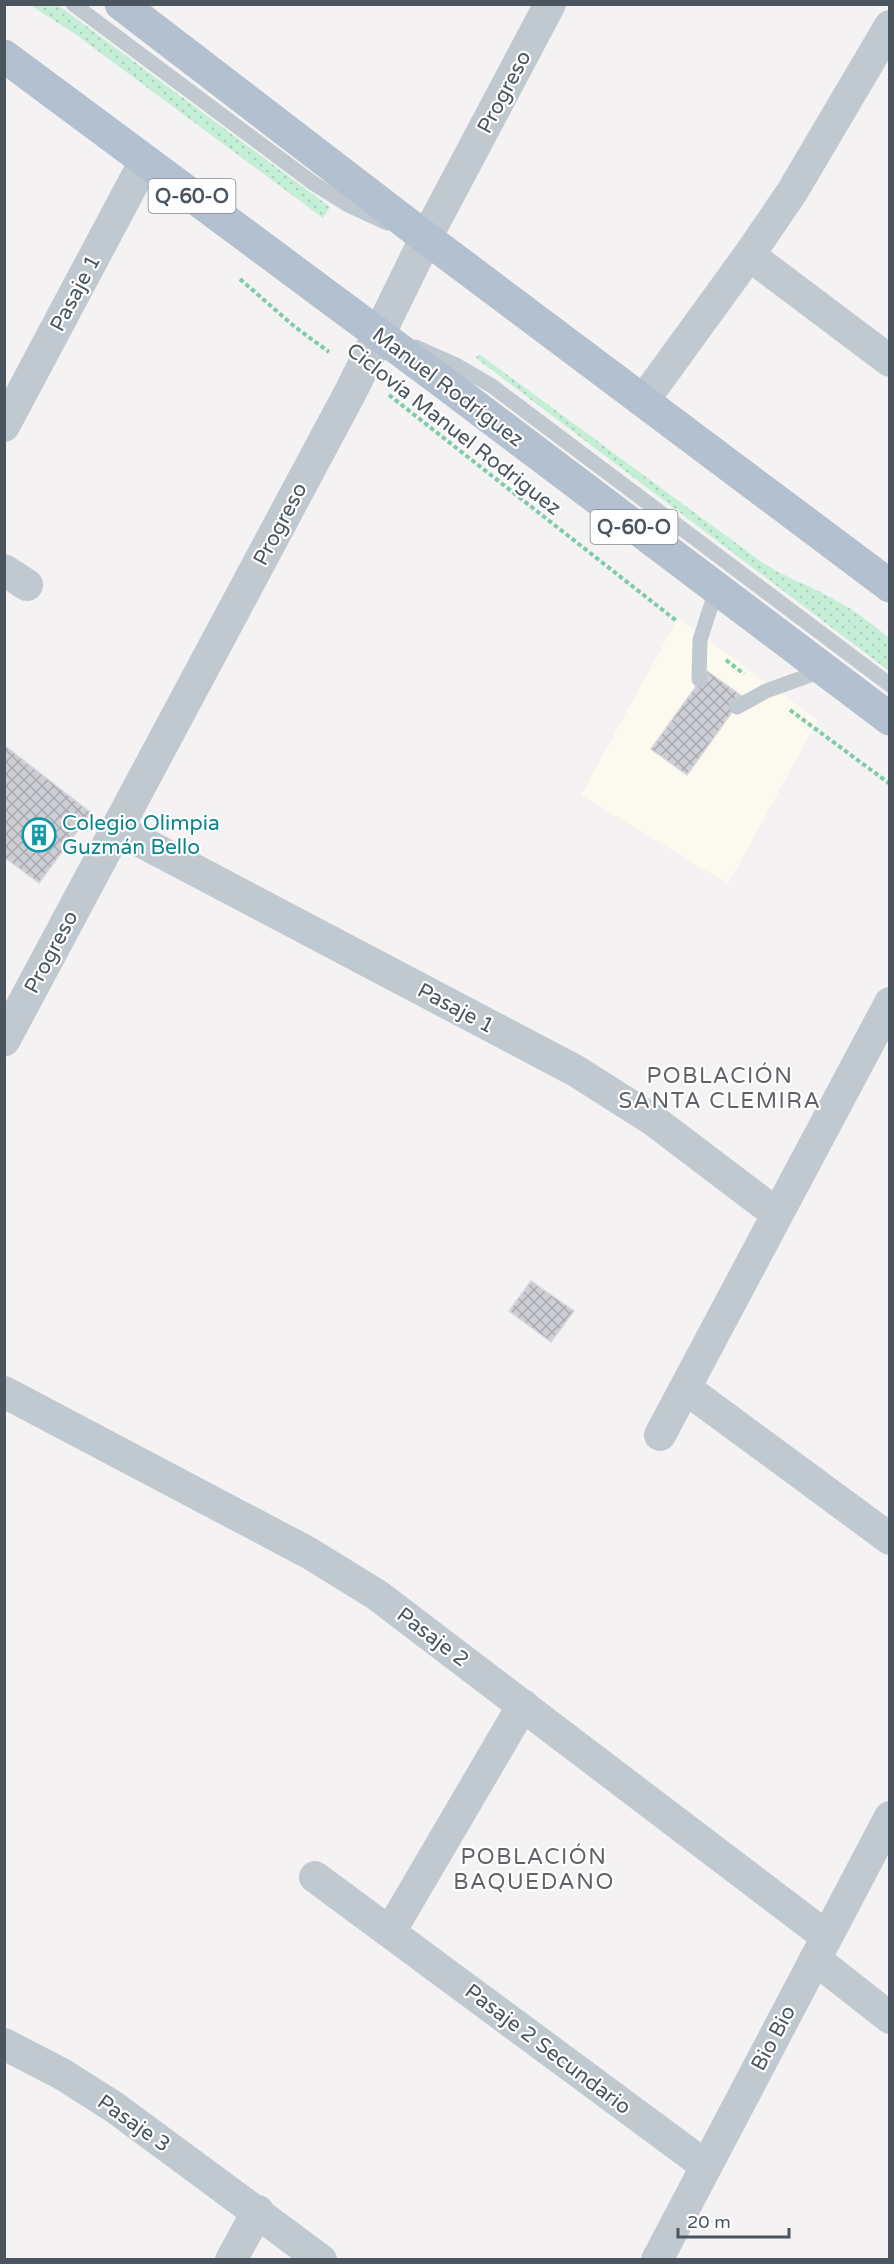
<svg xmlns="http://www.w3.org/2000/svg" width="894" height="2264" viewBox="0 0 894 2264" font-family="'Varela Round',sans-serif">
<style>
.commercial{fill:#fcf9ef}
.grass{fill:url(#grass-dots)}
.building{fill:url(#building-cross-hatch);stroke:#d7d8dd;stroke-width:1.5}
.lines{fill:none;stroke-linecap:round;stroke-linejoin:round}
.path{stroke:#7dcca8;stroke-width:4;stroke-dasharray:4.5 3;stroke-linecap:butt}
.service{stroke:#c1c9d0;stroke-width:15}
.minor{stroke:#c1c9d0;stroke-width:32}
.tertiary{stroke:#c1c9d0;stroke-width:33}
.primary{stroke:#b3c0cf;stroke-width:33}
.labels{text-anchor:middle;stroke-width:4.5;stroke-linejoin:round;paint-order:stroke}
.shield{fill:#fff;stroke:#80888f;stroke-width:1.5}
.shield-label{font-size:20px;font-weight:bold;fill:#4a555f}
.street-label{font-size:21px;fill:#4a555f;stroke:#fff}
.culture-label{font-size:21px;fill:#0d838f;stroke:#fff;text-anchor:start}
.neighbourhood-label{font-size:22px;letter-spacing:1.5px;fill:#5f6267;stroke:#fff}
</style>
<defs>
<pattern id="grass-dots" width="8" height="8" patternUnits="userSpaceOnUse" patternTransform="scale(1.5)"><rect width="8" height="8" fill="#c4efd6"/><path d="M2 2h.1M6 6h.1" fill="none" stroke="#aacfba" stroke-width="1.8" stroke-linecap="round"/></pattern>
<pattern id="building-cross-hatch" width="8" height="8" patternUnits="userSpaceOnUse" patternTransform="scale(1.5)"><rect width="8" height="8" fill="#cdced4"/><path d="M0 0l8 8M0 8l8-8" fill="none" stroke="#a8aaaf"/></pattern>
</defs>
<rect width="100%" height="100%" fill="#f4f2f2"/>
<!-- commercial -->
<path class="commercial" d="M 678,618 L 818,720 L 728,884 L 581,795 Z"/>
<!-- grass -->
<path class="grass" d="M 30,5 L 58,5 L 330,207 L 323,218 L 75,34 Z
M 479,354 L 763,563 C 786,578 812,586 835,600 C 854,610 873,624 889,638 L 889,671 L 476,358 Z"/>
<!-- building -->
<path class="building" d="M 707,671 L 743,697 L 687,775 L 651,749 Z
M 4,745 L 91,813 L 39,883 L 4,857 Z
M 531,1281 L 574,1311 L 551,1342 L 509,1311 Z"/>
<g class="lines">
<!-- path -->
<path class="path" d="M 240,279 L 295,327 L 329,352
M 389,395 L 678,622
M 726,660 L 744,674
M 790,710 L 890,784"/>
<!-- service -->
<path class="service" d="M 73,4 L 313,183 L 348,205 L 387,223
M 416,347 L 456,365 L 492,386 L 890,685
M 700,680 L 699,679 L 700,640 L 716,590
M 736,706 L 737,707 L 766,691 L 824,670"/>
<!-- minor -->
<path class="minor" d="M 426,238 L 550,4
M 749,255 L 890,361
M 643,401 L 749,255 L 792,192 L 890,26
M 4,426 L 145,161
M 4,570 L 27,585
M 117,829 L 576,1071 L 653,1120 L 777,1214
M 685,1388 L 890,1539
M 4,1392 L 309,1553 L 377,1595 L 827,1937
M 660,1435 L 890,1003
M 315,1877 L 706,2166
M 390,1932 L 523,1705
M 815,1959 L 890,2018
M 4,2044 L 62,2074 L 114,2107 L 321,2260
M 231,2260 L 258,2211
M 657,2260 L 890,1817"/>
<!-- tertiary -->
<path class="tertiary" d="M 4,1040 L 351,391 L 426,238"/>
<!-- primary -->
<path class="primary" d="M 121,4 L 426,238 L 890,586
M 4,56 L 443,382 L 890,719"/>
</g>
<!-- icons -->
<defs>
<g id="building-ring" transform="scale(1.725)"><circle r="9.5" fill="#fff" stroke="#0f9aa8" stroke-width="1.5"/><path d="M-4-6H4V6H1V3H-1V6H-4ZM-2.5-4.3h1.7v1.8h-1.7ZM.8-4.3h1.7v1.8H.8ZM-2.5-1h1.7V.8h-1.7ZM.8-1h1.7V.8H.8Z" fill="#0f9aa8"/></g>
</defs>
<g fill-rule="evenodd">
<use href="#building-ring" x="39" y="835"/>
</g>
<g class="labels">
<!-- shield labels -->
<g class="shield">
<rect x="148.5" y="179" width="87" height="34" rx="4.5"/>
<rect x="590.5" y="510" width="87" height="34" rx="4.5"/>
</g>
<g class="shield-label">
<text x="192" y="203">Q-60-O</text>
<text x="634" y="534">Q-60-O</text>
</g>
<!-- street labels -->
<g class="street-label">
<text transform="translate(504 92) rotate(-62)" y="7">Progreso</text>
<text transform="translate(75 293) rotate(-62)" y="7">Pasaje 1</text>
<text transform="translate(448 387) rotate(37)" y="7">Manuel Rodríguez</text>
<text transform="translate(454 429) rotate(38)" y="7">Ciclovía Manuel Rodriguez</text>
<text transform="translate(280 524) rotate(-62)" y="7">Progreso</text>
<text transform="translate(51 952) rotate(-62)" y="7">Progreso</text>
<text transform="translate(456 1008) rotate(28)" y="7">Pasaje 1</text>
<text transform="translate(433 1637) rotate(37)" y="7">Pasaje 2</text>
<text transform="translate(773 2038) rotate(-62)" y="7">Bio Bio</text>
<text transform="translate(548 2049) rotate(37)" y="7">Pasaje 2 Secundario</text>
<text transform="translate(134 2123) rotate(35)" y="7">Pasaje 3</text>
</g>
<!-- culture labels -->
<g class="culture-label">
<text x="62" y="830">Colegio Olimpia<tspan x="62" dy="24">Guzmán Bello</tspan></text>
</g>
<!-- neighbourhood labels -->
<g class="neighbourhood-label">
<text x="720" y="1083">POBLACIÓN<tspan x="720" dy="25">SANTA CLEMIRA</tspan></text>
<text x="534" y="1864">POBLACIÓN<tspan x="534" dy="25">BAQUEDANO</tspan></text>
</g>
</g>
<!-- border -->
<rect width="894" height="2264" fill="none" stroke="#4a555f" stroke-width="12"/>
<!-- scale -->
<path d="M678 2228v9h111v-9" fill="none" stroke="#4a555f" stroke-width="3"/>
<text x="687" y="2228" font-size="18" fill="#4a555f" stroke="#ffffff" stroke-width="4.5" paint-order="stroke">20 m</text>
</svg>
